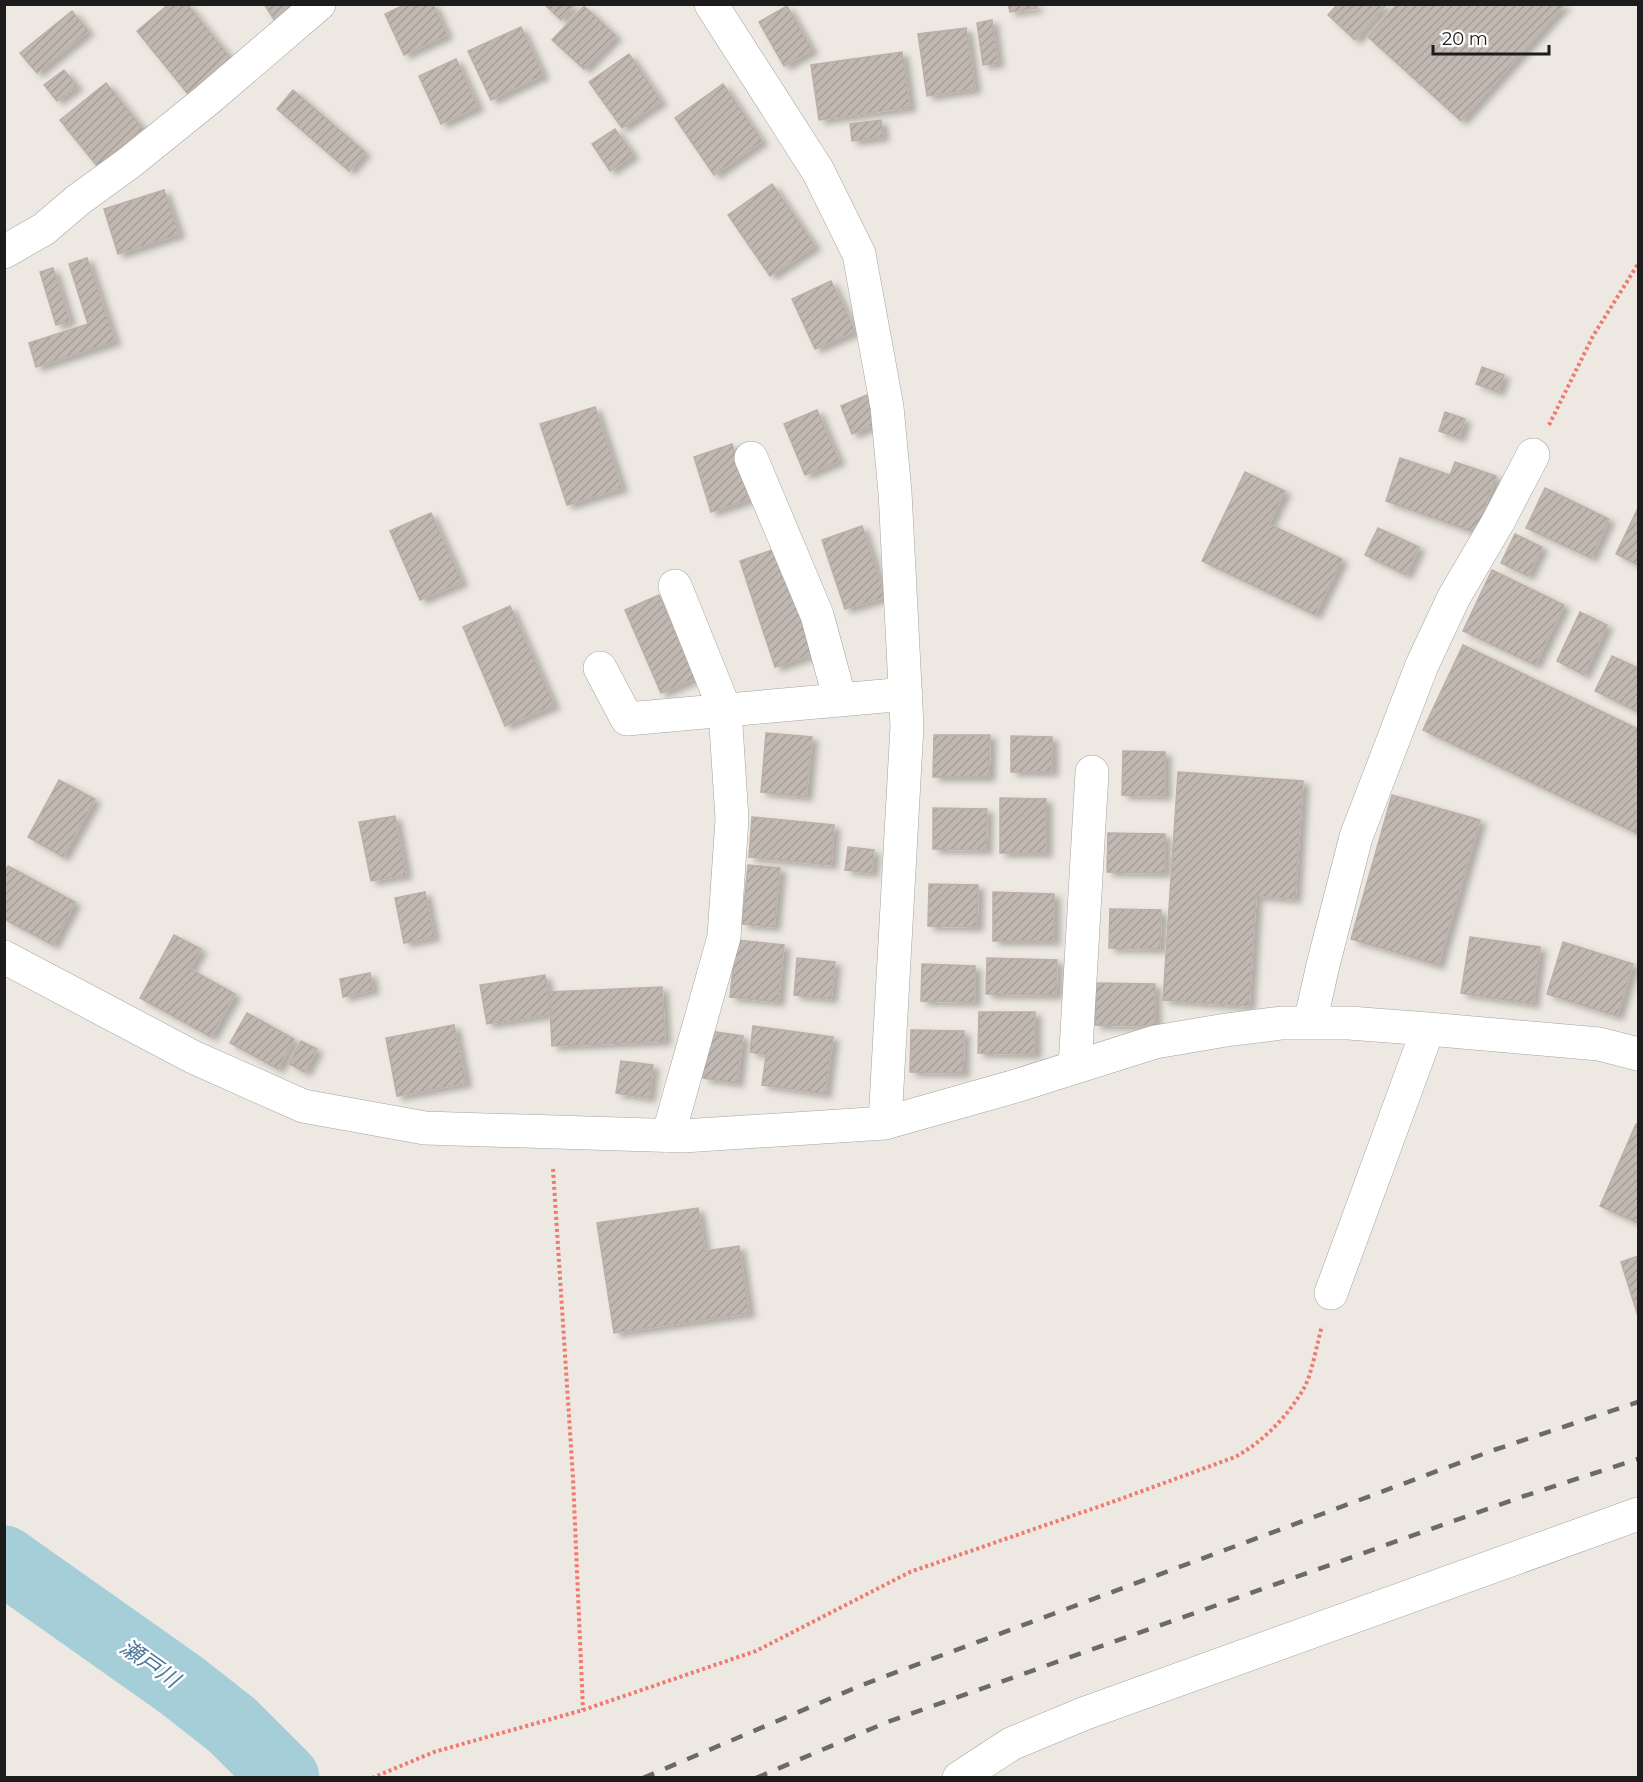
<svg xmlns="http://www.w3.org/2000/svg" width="1643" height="1782" viewBox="0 0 1643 1782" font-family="Montserrat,'Noto Sans JP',sans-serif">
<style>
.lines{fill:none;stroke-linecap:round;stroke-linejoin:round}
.river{stroke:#a5ced8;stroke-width:69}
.building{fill:url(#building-hatch);stroke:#bdafa5;stroke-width:1.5;filter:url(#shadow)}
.minor-casing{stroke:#a3a3a3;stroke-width:34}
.path{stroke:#f07970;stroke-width:4;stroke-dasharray:3 3;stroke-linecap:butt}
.minor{stroke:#fff;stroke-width:33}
.rail{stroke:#6a6a6a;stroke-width:4.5;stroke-dasharray:12 12;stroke-linecap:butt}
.labels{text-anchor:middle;stroke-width:5;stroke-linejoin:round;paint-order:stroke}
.water-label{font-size:22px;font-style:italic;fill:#4c779d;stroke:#fff}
</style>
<defs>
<pattern id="building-hatch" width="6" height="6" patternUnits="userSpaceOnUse" patternTransform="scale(1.5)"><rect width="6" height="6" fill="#c1b8b2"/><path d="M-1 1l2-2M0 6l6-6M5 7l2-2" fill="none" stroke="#a59e98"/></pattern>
<filter id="shadow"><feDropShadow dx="6" dy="4" stdDeviation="3" flood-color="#0004"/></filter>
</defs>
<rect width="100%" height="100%" fill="#ede9e2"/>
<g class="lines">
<!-- river -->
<path class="river" d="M 4,1560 L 181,1685 L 232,1725 L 285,1778"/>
</g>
<!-- building -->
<path class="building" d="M 169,4 L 187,4 L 232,60 L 188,94 L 137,31 Z
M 264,4 L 299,4 L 275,21 Z
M 406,4 L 433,4 L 447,35 L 404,55 L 385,14 Z
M 544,4 L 575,4 L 561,20 Z
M 1008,4 L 1036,4 L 1037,8 L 1010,12 Z
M 1338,4 L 1387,4 L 1355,40 L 1328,15 Z
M 1397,4 L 1565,4 L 1461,121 L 1368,37 Z
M 584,6 L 616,36 L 584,69 L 552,40 Z
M 787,6 L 812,50 L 784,66 L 759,22 Z
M 72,11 L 88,31 L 37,73 L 20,53 Z
M 992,20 L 998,63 L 983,65 L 977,23 Z
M 521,27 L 543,75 L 491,100 L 468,51 Z
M 966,28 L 975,89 L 927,96 L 918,34 Z
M 902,52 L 910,107 L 819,120 L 811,65 Z
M 629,54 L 661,101 L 622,128 L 589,82 Z
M 456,59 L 478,107 L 441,124 L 419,76 Z
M 64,70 L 77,86 L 57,101 L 44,85 Z
M 106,83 L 143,129 L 97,166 L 60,120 Z
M 723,84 L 762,141 L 714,175 L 675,118 Z
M 293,90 L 365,152 L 349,171 L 277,109 Z
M 881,120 L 883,137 L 852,141 L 850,124 Z
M 615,129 L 633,155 L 610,171 L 592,144 Z
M 772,184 L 815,246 L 770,276 L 728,215 Z
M 164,190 L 179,234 L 118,254 L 104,209 Z
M 87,258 L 115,341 L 36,367 L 29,343 L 88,324 L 69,264 Z
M 53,268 L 70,321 L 56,325 L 40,272 Z
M 831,281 L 855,331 L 815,349 L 792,299 Z
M 1482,367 L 1504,375 L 1498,392 L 1476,384 Z
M 867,395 L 878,423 L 852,434 L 841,406 Z
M 595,407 L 622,488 L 567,505 L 540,424 Z
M 817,410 L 839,461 L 805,475 L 784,424 Z
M 1445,412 L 1465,419 L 1459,438 L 1439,431 Z
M 732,444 L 749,499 L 711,512 L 694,457 Z
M 1400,458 L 1450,475 L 1455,462 L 1496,476 L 1476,533 L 1386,501 Z
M 1245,472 L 1285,491 L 1269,524 L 1342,559 L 1315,615 L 1202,561 Z
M 1545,488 L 1609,519 L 1591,558 L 1526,528 Z
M 1637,510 L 1638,511 L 1638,565 L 1616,554 Z
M 431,513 L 462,582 L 420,600 L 390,531 Z
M 862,526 L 885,597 L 845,609 L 822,540 Z
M 1378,528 L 1419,547 L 1406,575 L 1365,555 Z
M 1515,534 L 1542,547 L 1528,576 L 1501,563 Z
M 781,547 L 816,653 L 775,667 L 740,561 Z
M 1492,570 L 1564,605 L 1535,665 L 1463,631 Z
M 659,595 L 695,678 L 661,693 L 625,610 Z
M 510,606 L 554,705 L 505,726 L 463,627 Z
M 1580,612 L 1607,625 L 1584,675 L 1557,661 Z
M 1463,645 L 1638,729 L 1638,834 L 1423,730 Z
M 1612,656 L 1638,668 L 1638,712 L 1595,691 Z
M 766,733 L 812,737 L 806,797 L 761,792 Z
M 934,735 L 990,735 L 989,777 L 933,777 Z
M 1011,736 L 1052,737 L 1052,772 L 1011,772 Z
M 1123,751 L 1165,752 L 1165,796 L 1122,795 Z
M 1178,772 L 1303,781 L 1295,899 L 1256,896 L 1249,1006 L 1163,1000 Z
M 59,780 L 95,799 L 63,857 L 28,837 Z
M 1392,795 L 1480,820 L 1438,965 L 1351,939 Z
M 1000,798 L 1046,799 L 1046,853 L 1000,853 Z
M 933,808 L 987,809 L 986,850 L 933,849 Z
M 395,816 L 406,875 L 371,881 L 359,822 Z
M 752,817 L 834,825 L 831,865 L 749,857 Z
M 1108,833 L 1165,834 L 1165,873 L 1107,872 Z
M 848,847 L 874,850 L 872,873 L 845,870 Z
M 748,865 L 780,868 L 774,927 L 742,924 Z
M 8,866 L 75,902 L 53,945 L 4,919 L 4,873 Z
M 929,884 L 978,885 L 977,927 L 928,926 Z
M 425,892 L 434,937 L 404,943 L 395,898 Z
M 993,892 L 1054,894 L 1054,941 L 993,941 Z
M 1110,909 L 1161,910 L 1160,949 L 1109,948 Z
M 174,935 L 201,949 L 190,969 L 235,994 L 211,1037 L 140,998 Z
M 1470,937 L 1540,947 L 1533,1004 L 1461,993 Z
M 736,940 L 784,945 L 778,1002 L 730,997 Z
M 1563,942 L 1633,964 L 1617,1016 L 1547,994 Z
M 797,958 L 835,962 L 831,999 L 794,995 Z
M 987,958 L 1057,960 L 1056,995 L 986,994 Z
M 922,964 L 975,966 L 975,1002 L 921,1001 Z
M 370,973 L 373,990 L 343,997 L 340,979 Z
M 545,975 L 552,1014 L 487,1024 L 480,985 Z
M 1096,983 L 1155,984 L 1155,1026 L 1095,1025 Z
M 662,987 L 665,1041 L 552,1046 L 549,992 Z
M 979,1012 L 1035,1012 L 1035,1054 L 978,1053 Z
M 247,1013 L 294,1039 L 278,1069 L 230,1043 Z
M 454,1025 L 466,1083 L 397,1096 L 386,1038 Z
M 753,1026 L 833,1037 L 825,1094 L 762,1085 L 766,1055 L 750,1052 Z
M 911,1030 L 964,1031 L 963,1073 L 910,1072 Z
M 709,1031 L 743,1036 L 737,1083 L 703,1078 Z
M 301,1041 L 317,1049 L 305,1072 L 289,1064 Z
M 621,1061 L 653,1065 L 649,1098 L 616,1093 Z
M 1636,1124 L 1638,1125 L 1638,1223 L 1600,1206 Z
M 698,1208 L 705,1251 L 739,1246 L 749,1313 L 614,1333 L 597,1223 Z
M 1638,1256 L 1638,1316 L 1621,1262 Z"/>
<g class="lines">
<!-- minor casing -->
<g class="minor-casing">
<path id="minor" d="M 711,4 L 818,171 L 859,254 L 887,407 L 895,492 L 907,726 L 885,1123
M 4,252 L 44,229 L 78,200 L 129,163 L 207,100 L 319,4
M 751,458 L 817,615 L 840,700
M 600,668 L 627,719 L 906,694
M 4,957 L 193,1057 L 303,1106 L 425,1128 L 683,1136 L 885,1123 L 1019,1085 L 1155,1042 L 1226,1030 L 1282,1023 L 1349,1023 L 1428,1029 L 1599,1044 L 1638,1054
M 1310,1023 L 1323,965 L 1356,837 L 1422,665 L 1454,597 L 1498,522 L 1533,455
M 1075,1067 L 1092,772
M 668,1136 L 724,937 L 732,819 L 725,710 L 675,586
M 1331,1293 L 1428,1029
M 959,1778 L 1011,1744 L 1083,1714 L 1638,1514"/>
</g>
<!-- path -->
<path class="path" d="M 1549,425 L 1593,336 L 1638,264
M 553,1169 L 573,1478 L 583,1710
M 372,1778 L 434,1752 L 583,1710 L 756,1651 L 910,1572 L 1115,1501 L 1235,1457 C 1263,1442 1288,1416 1304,1388 C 1312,1374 1317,1343 1322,1326"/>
<!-- minor -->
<use href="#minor" class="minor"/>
<!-- rail -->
<path class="rail" d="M 643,1778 L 862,1685 L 1494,1450 L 1638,1402
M 756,1778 L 885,1723 L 1524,1496 L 1638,1459"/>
</g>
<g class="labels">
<!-- water labels -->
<g class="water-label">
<text transform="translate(150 1663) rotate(35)" y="8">瀬戸川</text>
</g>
</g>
<!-- border -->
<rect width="1643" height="1782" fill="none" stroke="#1c1c1c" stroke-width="12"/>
<!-- scale -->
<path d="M1433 45v9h116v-9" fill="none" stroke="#1c1c1c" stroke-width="3"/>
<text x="1442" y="45" font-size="18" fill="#1c1c1c" stroke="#ffffff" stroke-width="4.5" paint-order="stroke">20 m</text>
</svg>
